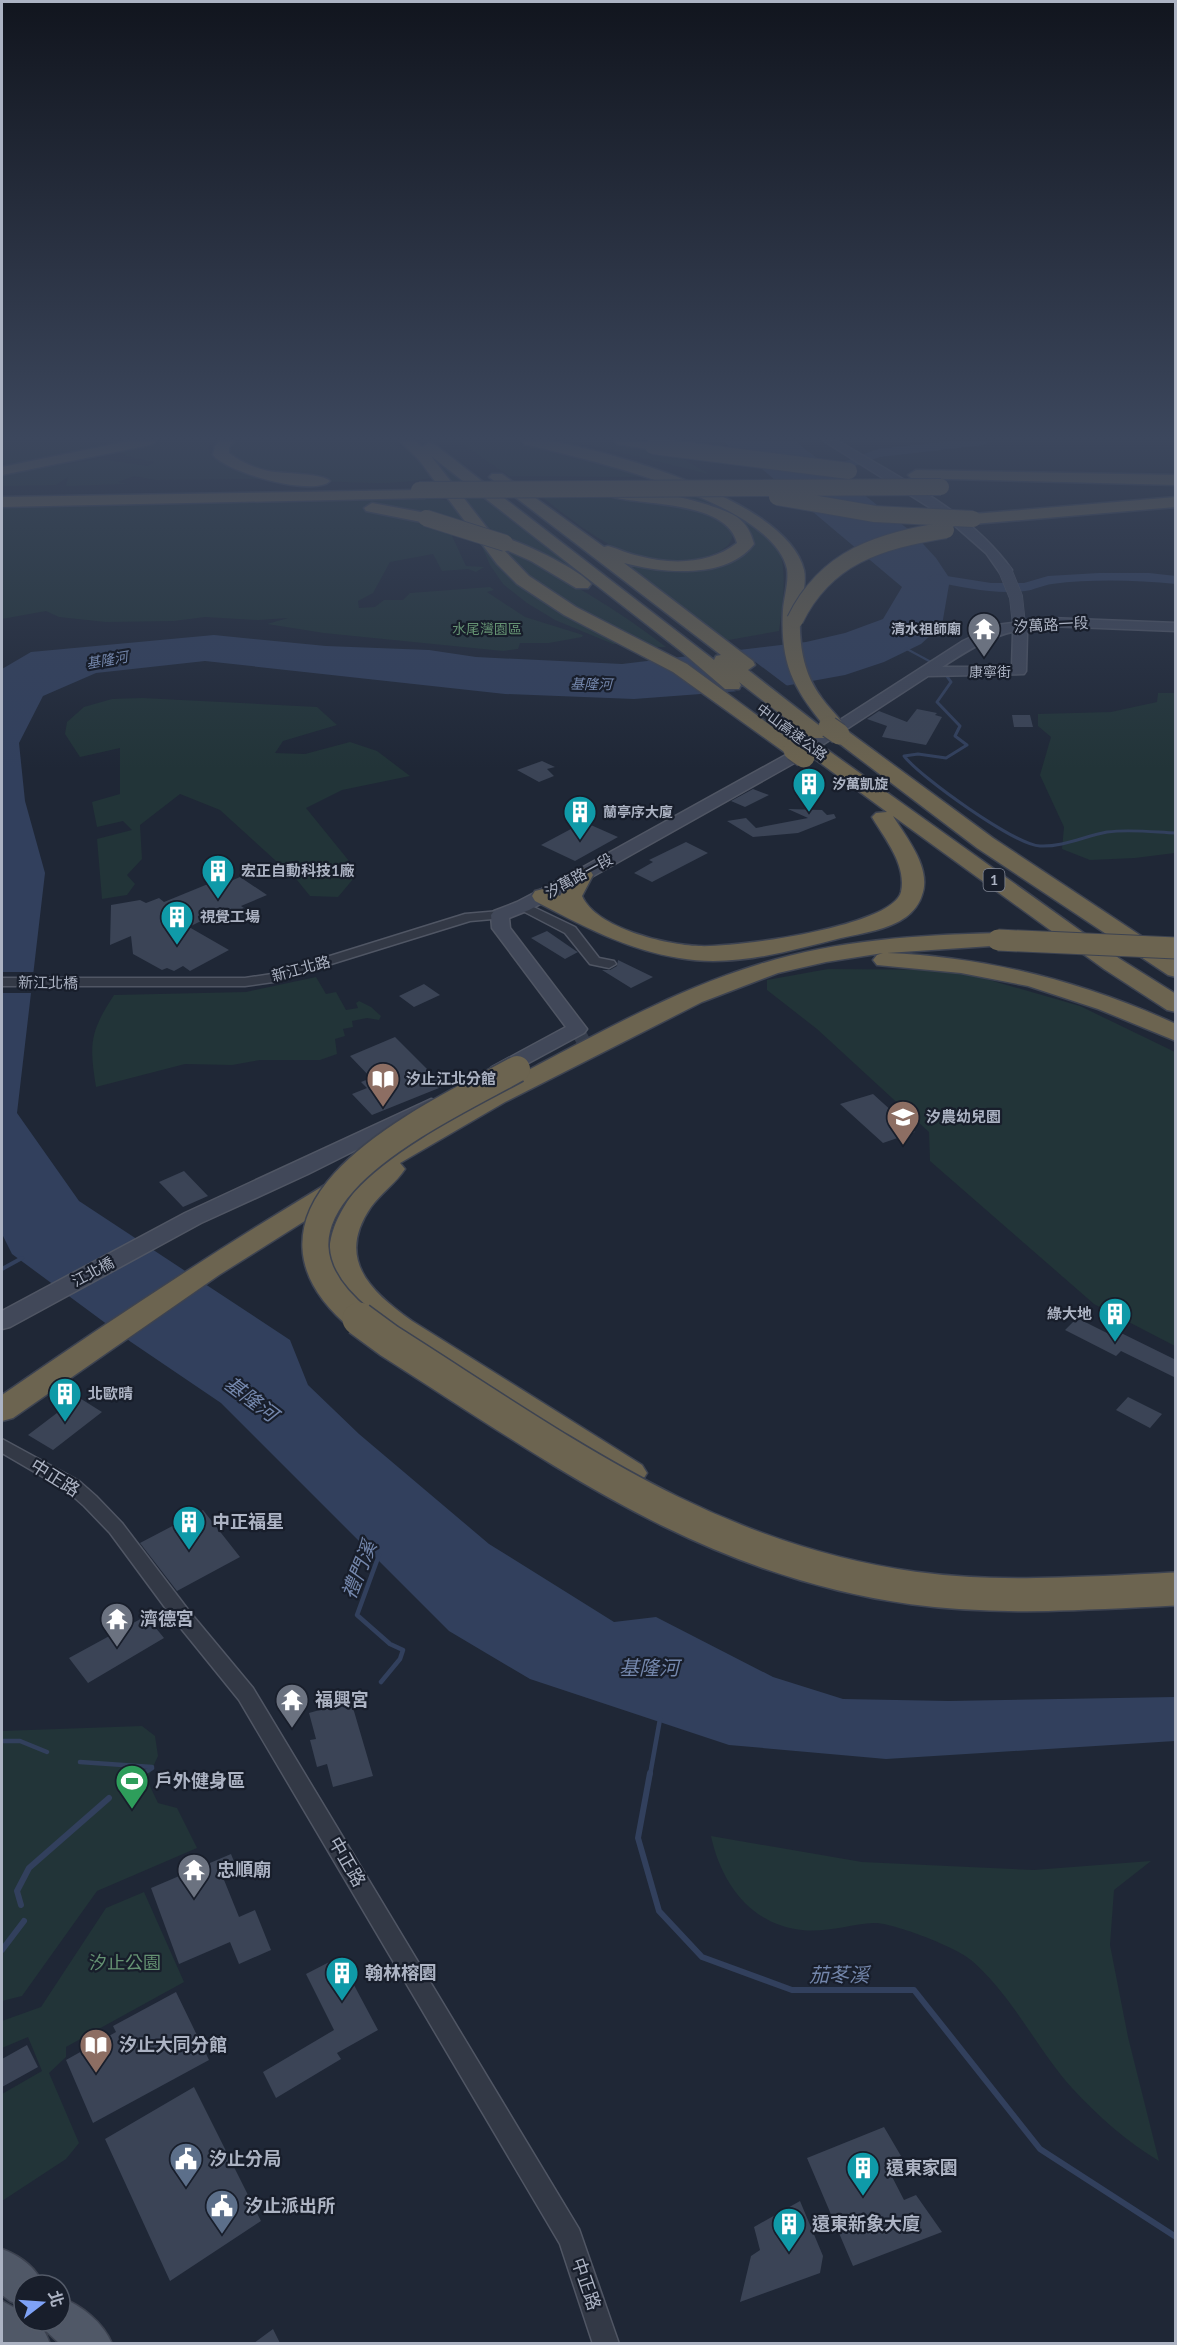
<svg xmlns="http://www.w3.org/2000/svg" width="1177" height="2345" viewBox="0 0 1177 2345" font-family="Lato,'Noto Sans TC',sans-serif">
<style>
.green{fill:#223438}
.water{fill:#32405d}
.pier{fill:#1f2736}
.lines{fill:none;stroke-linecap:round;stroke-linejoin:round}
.stream-far4{stroke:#32405d;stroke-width:2}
.stream-far3{stroke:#32405d;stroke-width:3}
.stream-far2{stroke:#32405d;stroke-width:4}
.stream-far1{stroke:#32405d;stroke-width:4.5}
.stream{stroke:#32405d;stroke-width:6}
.river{fill:#32405d;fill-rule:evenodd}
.building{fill:#3b4456}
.street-tunnel{stroke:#343c4b;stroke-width:14;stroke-dasharray:14 8;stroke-linecap:butt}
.street-casing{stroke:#505664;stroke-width:3}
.secondary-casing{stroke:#505664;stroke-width:3}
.primary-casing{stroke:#3c4250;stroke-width:3}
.highway-casing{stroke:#3d4351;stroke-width:3}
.street{fill:#333946;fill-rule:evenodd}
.secondary{fill:#414859;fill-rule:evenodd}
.primary{fill:#505867;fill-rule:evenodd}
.highway{fill:#6c6450;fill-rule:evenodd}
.secondary-bridge-casing{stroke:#505664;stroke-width:14;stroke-linecap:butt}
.highway-bridge-far3-casing{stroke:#3d4351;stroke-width:18;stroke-linecap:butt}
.highway-bridge-far2-casing{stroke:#3d4351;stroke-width:23;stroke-linecap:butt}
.highway-bridge-far1-casing{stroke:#3d4351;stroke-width:29;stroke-linecap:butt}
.highway-bridge-casing{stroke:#3d4351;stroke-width:36;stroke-linecap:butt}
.secondary-bridge{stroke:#414859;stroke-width:13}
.highway-bridge-far3{stroke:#6c6450;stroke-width:16}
.highway-bridge-far2{stroke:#6c6450;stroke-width:21}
.highway-bridge-far1{stroke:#6c6450;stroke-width:26}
.highway-bridge{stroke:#6c6450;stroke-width:33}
.labels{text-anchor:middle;stroke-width:4.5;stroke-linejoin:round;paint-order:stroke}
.far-park-label{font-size:14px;fill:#659373;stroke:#181e2b}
.far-poi-label{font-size:14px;font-weight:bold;fill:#acb3c3;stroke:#181e2b;text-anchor:start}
.far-water-label{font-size:14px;font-style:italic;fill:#7487ac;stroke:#181e2b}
.far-street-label{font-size:14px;fill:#acb3c3;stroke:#181e2b}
.shield{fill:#181e2b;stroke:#808695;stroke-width:1.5}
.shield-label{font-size:14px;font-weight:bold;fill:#acb3c3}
.street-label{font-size:15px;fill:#acb3c3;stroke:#181e2b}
.poi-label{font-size:15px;font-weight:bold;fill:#acb3c3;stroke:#181e2b;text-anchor:start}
.near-street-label{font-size:18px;fill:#acb3c3;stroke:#181e2b}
.near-poi-label{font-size:18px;font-weight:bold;fill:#acb3c3;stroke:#181e2b;text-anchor:start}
.near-park-label{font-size:18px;fill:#659373;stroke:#181e2b}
.near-water-label{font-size:20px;font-style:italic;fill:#7487ac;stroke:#181e2b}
</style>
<rect width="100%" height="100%" fill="#1f2736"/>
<!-- green -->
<path class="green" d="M 2,441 L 125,441 L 90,448 L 87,452 L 2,467 Z
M 153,441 L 214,441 L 209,445 L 209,453 L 225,463 L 221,455 L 232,443 L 227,441 L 388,441 L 416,455 L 503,560 L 624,644 L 613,644 L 555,620 L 527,603 L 503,584 L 490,565 L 481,544 L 454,526 L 452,536 L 466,566 L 484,567 L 476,572 L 468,569 L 442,571 L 433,554 L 390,562 L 373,593 L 358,601 L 359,608 L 375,607 L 384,600 L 403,600 L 410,593 L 490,587 L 494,590 L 487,592 L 525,617 L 583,635 L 582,637 L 549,643 L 520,643 L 518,649 L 503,651 L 324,633 L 267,624 L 288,618 L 258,620 L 205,617 L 174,621 L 106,622 L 59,617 L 46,611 L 2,619 L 2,505 L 177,504 L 191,501 L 419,495 L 450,501 L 431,478 C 388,487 342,481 298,480 C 251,478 203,480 156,480 L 134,476 L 118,482 L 127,484 L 66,486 L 68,477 L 56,485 L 2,486 L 2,473 L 101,459 L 147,466 L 154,462 L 126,456 L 119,451 Z
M 458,441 L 511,441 L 644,477 L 509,476 Z
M 573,441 L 610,441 L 673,453 L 709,474 Z
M 422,447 L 599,588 L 544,554 L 486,531 Z
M 696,494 C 724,507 775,527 782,561 C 786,583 782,609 779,631 L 723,641 L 613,557 L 661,568 L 743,553 L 729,515 L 705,504 L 667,495 Z
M 542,497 C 603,497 682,490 732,531 C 734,543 725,549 714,554 C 644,580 594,537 542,497 Z
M 503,546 C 560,577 615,607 666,647 L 652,647 L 576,609 L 520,570 Z
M 1158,693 L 1175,693 L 1175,853 L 1135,858 L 1090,860 L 1062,849 L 1064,827 L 1040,775 L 1051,737 L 1038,726 L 1038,714 L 1111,712 L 1157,702 Z
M 142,698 L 317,707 L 337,725 L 283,741 L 275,753 L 305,754 L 350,742 L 377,751 L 410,776 L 342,790 L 306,808 L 349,861 L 354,878 L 338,897 L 310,896 L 297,880 L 220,810 L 180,794 L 140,825 L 142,859 L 127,875 L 135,884 L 127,895 L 102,899 L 97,839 L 132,830 L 123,821 L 97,827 L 92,802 L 120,794 L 120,748 L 80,757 L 65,734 L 67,722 L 84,707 L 112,699 Z
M 828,969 L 955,970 L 1080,1006 L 1175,1052 L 1175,1346 L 1094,1304 L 930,1161 L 929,1132 L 817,1029 L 767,990 L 767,980 Z
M 316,977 L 326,994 L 336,992 L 346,1010 L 358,1008 L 356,1003 L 359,1001 L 371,1007 L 381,1016 L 379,1020 L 367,1018 L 352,1021 L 353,1027 L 343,1029 L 345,1036 L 335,1039 L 337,1054 L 320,1060 L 260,1060 L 232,1065 L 185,1064 L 96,1087 C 89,1043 90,1032 114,995 L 246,992 Z
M 142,1726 L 155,1736 L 158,1756 L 147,1780 L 158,1803 L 177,1808 L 197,1848 L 97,1891 L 22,1996 L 2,2001 L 2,1731 Z
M 711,1836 L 862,1862 L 1034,1870 L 1151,1861 L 1114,1890 L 1110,1945 L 1128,2037 L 1159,2161 C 1127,2142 1098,2116 1072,2088 C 1036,2048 1013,1996 971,1960 C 958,1948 892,1922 874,1923 C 851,1924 826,1933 802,1930 C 751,1925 721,1883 711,1836 Z
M 144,1892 L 184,1982 L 66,2047 L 66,2057 L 49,2073 L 79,2143 L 66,2159 L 2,2201 L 2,2094 L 42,2071 L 28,2037 L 2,2048 L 2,2021 L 41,2007 L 106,1908 Z"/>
<!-- water -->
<path class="water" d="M 722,441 L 795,441 L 913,533 L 936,558 L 950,579 L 942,625 L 921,644 L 884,662 L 845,675 L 768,689 L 634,699 L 505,694 L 205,661 L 96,673 L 43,696 L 19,743 L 25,801 L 45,873 L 17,1113 L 79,1201 L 290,1340 L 308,1385 L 359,1434 L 489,1544 L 614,1622 L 656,1617 L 773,1677 L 843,1699 L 949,1701 L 1175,1697 L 1175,1741 L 886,1759 L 729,1745 L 530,1679 L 449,1631 L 221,1403 L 131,1342 L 12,1254 L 2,1234 L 2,669 L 31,652 L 214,635 L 326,646 L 429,650 L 476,657 L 622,664 L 806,642 L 845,633 L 883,619 L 902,587 L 762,469 Z"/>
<!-- pier -->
<path class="pier" d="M 737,648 L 790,688 L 739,694 L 688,654 Z
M 2,972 L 37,972 L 34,993 L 2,993 Z"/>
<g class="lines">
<!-- stream-far4 -->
<path class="stream-far4" d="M 905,648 L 931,662"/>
<!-- stream-far3 -->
<path class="stream-far3" d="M 946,675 L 951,682 L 937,702 L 960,726 L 955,736 L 967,745 L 946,758 L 918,754 L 904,756 C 920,777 1015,845 1040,846 C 1063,847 1085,836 1107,832 C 1130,829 1153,832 1176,833"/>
<!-- stream-far2 -->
<path class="stream-far2" d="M 2,1269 L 22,1258"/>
<!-- stream-far1 -->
<path class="stream-far1" d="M 379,1555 L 357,1615 L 390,1644 L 403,1650 L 400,1659 L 381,1682
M 2,1741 L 20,1741 L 47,1752
M 80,1762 L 152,1767
M 141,1775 L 152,1768
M 650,1775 L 660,1719"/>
<!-- stream -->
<path class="stream" d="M 650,1773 L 638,1838 L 659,1911 L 702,1957 L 792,1990 L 914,1990 L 1040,2149 L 1176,2237
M 123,1786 L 144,1773
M 21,1905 L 17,1891 L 29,1868 L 109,1798
M 2,1950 L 24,1921"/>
<!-- river -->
<path class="river" d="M 952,441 L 990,441 L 984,445 L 880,457 L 844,470 L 821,469 L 815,465 L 821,461 L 843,462 L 878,449 Z
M 1099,573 L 1149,573 L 1176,576 L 1176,584 C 1135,580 1092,579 1052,584 C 1043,585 1034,590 1025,591 C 995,595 964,587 934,582 L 927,578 L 934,574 L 991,583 L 1024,583 L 1048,576 Z"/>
</g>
<!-- building -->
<path class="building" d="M 917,709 L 937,713 L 935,715 L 942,717 L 926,745 L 882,737 L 887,726 L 867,719 L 879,711 L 907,722 Z
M 1012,715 L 1030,715 L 1033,727 L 1014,727 Z
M 542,761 L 555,767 L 547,769 L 554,776 L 539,782 L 517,770 Z
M 753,789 L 769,795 L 745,807 L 731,801 Z
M 788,809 L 822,810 L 827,815 L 834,814 L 836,818 L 798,833 L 753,837 L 727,821 L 746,818 L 756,828 L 808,818 Z
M 584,822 L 618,837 L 575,861 L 541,845 Z
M 686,842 L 708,853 L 652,882 L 634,873 L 653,862 L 649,860 Z
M 240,877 L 267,895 L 241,906 L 244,908 L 218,921 L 211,916 L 189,927 L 229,950 L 190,971 L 183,966 L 174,971 L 167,968 L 162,970 L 133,954 L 131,936 L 110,945 L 111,905 L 140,900 L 146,903 L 159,898 L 164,902 L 208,884 L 222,880 L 226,883 Z
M 547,931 L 576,951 L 578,952 L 565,959 L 531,938 Z
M 618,960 L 653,977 L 631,988 L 602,970 L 610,970 L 617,966 Z
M 424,984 L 440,995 L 414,1007 L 399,996 Z
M 395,1037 L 444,1086 L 372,1115 L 352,1094 L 367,1088 L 361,1082 L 371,1078 L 350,1056 Z
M 873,1094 L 915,1132 L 883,1143 L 840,1104 Z
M 184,1171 L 208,1196 L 183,1207 L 159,1182 Z
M 1077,1318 L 1111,1335 L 1115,1330 L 1176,1360 L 1176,1378 L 1121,1351 L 1116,1356 L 1065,1330 Z
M 78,1397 L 102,1412 L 53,1450 L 28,1435 Z
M 1128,1397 L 1162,1414 L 1150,1428 L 1116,1410 Z
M 203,1510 L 240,1557 L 177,1591 L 140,1543 Z
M 146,1616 L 164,1638 L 88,1683 L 69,1658 Z
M 351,1701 L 373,1776 L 333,1787 L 327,1764 L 317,1767 L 310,1740 L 316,1739 L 309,1713 Z
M 231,1854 L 235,1864 L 220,1870 L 239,1917 L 255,1910 L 271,1950 L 239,1964 L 230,1942 L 179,1964 L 151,1888 Z
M 339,1957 L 378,2030 L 337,2053 L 341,2059 L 276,2098 L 263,2072 L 334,2030 L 306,1974 Z
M 176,1992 L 209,2060 L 93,2123 L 66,2060 L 116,2032 L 113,2026 Z
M 27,2045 L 38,2067 L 2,2087 L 2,2059 Z
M 194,2087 L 261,2221 L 170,2281 L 105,2139 Z
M 884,2127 L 901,2156 L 885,2163 L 904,2200 L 916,2195 L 942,2232 L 853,2266 L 807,2158 Z
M 800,2201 L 823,2256 L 820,2273 L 740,2302 L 751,2256 L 760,2250 L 754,2227 Z
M 273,2329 L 280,2343 L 254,2343 Z"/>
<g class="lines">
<!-- street-tunnel -->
<path class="street-tunnel" d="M 577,1029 L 592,1058"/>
<!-- street casing -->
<g class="street-casing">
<path id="street" d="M 523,902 L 575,927 L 599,958 L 614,961 L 616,964 L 609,968 L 590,964 L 565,933 L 519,909 L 517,906 L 519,903 Z
M 500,911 L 504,912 L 506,915 L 504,918 L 470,921 L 273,982 L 245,986 L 2,986 L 2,978 L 245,978 L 272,974 L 465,914 Z
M 2,1439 L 79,1481 L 96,1496 L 122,1523 L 189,1611 L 253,1688 L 579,2229 L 619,2344 L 593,2344 L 560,2244 L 239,1700 L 175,1621 L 110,1533 L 84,1506 L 67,1491 L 2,1453 Z"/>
</g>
<!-- secondary casing -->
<g class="secondary-casing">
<path id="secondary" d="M 824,441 L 838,441 C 899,478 969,510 1012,570 L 1010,573 L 1000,573 L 986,553 L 945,517 Z
M 1049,618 L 1176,623 L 1176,631 L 1049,626 C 1000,630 982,641 942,667 L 1012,667 L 1013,634 L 1020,630 L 1027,634 L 1026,671 L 1024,674 L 928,676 L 796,762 L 588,879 L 529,910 L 509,918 L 510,928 L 587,1029 L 584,1033 L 506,1075 L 492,1075 L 489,1071 L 492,1067 L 566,1027 L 492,928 L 491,915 L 494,911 L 517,902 L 576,871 L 784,756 L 963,641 L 997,625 Z
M 431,1099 L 438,1101 L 441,1105 L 438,1109 L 308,1174 L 201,1223 L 10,1327 L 2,1329 L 2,1311 L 185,1213 Z"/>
</g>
<!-- primary casing -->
<g class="primary-casing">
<path id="primary" d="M 2,2249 C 20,2256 36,2267 43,2285 L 24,2285 L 24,2307 L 10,2301 L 2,2295 Z
M 60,2297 C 82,2306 103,2322 112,2344 L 60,2344 L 46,2331 L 41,2321 L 60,2321 Z
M 2,2301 L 24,2313 L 24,2321 C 40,2321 45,2330 50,2344 L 2,2344 Z"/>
</g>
<!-- highway casing -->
<g class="highway-casing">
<path id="highway" d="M 129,441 L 157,441 L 150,445 L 2,475 L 2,467 Z
M 219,441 L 234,441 L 229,447 L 229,453 C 241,462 254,468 268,471 C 282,474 322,473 330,481 C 315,497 227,473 213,455 L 215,446 Z
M 400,441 L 415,441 L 422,447 L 429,443 L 434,444 L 714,660 L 716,656 L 721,655 L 489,477 L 492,474 L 502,474 L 604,547 L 608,546 C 619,549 628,554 639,556 C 672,565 710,564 737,543 C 726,501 647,506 613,497 L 611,494 L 613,491 C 638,485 715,503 737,517 C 747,524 751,533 754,544 C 727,580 662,573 624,563 L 753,661 L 755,665 L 748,670 L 825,730 L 828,734 L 825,738 L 811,738 L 739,682 L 741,685 L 739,689 L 725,689 L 682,652 L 431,456 L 498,542 L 505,538 C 524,543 580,570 591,584 L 588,588 L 576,588 L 531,561 L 502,548 L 529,576 L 576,607 L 687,664 L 804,750 L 801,754 L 787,754 L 673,672 L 564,615 L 517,584 L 497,564 L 419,460 Z
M 522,441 C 531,441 540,440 549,441 C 611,451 788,501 804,570 C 807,583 801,601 800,615 C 799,644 803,673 821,697 C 828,707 837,715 844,725 L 841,729 L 846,730 L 993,838 L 1176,959 L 1176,977 L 1168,975 L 977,848 L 832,738 L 829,734 L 832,730 L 827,729 C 793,689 780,663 783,610 C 784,597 789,582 787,569 C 771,500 585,459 524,444 Z
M 615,441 L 658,443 L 660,446 L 653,450 L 617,444 Z
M 916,470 L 1176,475 L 1176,485 L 911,478 L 908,475 Z
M 419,490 L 425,492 L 427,495 L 425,498 L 2,507 L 2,497 Z
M 1176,497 L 1176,507 L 973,524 L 965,519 L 973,514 Z
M 372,503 L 426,513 L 434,518 L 426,523 L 366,511 L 364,508 Z
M 815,744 L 822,746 L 1120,959 L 1176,994 L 1176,1012 L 1167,1010 L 1104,969 L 893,816 C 906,837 932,868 922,895 C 920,903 913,912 906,917 C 888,930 863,933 841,938 C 789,951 733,968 679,958 C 627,950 581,925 535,901 L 532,896 L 535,891 L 543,889 L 560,896 L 574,870 L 582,868 L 590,870 L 593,875 L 582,896 C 596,928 666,945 699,946 C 733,948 892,927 901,892 C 907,865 885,839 872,817 L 876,813 L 887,812 L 808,754 L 805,750 L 808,746 Z
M 998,933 L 1006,935 L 1010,940 L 1006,945 L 887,953 C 988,957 1084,982 1176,1024 L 1176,1041 L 1098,1009 L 1028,986 L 961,973 L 877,965 L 873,960 L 877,955 L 883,953 L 826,962 L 778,973 L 702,1002 L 505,1102 L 400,1163 L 405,1169 C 396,1183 381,1193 371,1207 C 335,1259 371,1292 412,1321 L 642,1465 L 647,1473 L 642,1481 L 631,1485 L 620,1481 L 407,1346 C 341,1302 299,1263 357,1188 L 219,1275 L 13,1418 L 2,1421 L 2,1395 C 174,1276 350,1163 536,1066 C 608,1028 681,988 760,964 C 837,940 918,935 998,933 Z"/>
</g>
<!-- street -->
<use href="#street" class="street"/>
<!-- secondary -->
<use href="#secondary" class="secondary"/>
<!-- primary -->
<use href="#primary" class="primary"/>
<!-- highway -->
<use href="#highway" class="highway"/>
<!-- secondary-bridge casing -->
<g class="secondary-bridge-casing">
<path id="secondary-bridge" d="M 1005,570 L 1016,597 L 1020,634"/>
</g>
<!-- highway-bridge-far3 casing -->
<g class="highway-bridge-far3-casing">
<path id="highway-bridge-far3" d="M 653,446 L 849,471
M 419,490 L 941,487
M 777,497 L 875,514 L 973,519
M 426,518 L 505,543
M 795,620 C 826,556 880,541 946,530"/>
</g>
<!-- highway-bridge-far2 casing -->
<g class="highway-bridge-far2-casing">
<path id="highway-bridge-far2" d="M 829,727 L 839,734
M 794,750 L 804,757
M 998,940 L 1176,948"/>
</g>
<!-- highway-bridge-far1 casing -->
<g class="highway-bridge-far1-casing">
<path id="highway-bridge-far1" d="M 361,1320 C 223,1208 434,1115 517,1069"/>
</g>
<!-- highway-bridge casing -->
<g class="highway-bridge-casing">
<path id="highway-bridge" d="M 359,1319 L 389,1341 C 561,1450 705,1559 913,1588 C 1001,1600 1088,1593 1176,1589"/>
</g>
<!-- secondary-bridge -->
<use href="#secondary-bridge" class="secondary-bridge"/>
<!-- highway-bridge-far3 -->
<use href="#highway-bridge-far3" class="highway-bridge-far3"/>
<!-- highway-bridge-far2 -->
<use href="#highway-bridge-far2" class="highway-bridge-far2"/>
<!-- highway-bridge-far1 -->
<use href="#highway-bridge-far1" class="highway-bridge-far1"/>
<!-- highway-bridge -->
<use href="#highway-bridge" class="highway-bridge"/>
</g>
<!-- sky -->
<linearGradient id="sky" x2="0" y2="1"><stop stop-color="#11151e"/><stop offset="0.57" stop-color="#3c475d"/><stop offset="1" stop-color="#3c475d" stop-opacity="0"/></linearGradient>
<rect width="1177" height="769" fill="url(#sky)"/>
<!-- icons -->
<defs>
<g id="temple-pin" transform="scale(1.725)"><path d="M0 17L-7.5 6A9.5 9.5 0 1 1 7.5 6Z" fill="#6b7280" stroke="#181e2b"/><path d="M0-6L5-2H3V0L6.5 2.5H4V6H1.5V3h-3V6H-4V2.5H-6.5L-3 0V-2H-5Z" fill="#fff"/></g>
<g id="building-pin" transform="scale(1.725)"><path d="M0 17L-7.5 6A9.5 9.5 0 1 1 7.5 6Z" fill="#0f9aa8" stroke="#181e2b"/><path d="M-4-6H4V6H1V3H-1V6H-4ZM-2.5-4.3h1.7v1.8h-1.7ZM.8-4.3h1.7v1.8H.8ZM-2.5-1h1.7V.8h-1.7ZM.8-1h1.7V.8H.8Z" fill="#fff"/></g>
<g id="library-pin" transform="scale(1.725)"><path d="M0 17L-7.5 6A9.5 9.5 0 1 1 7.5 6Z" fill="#8d6e63" stroke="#181e2b"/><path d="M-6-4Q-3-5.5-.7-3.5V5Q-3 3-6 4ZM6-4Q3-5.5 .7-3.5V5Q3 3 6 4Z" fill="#fff"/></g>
<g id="school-pin" transform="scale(1.725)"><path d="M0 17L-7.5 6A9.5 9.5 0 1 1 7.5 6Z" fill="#8d6e63" stroke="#181e2b"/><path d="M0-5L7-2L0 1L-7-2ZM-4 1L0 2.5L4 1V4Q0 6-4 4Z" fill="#fff"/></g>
<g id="stadium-pin" transform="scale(1.725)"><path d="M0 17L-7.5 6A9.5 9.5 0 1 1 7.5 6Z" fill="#2e9e5b" stroke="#181e2b"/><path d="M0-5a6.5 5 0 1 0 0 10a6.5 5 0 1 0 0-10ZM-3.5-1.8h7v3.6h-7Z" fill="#fff"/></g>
<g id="civic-pin" transform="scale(1.725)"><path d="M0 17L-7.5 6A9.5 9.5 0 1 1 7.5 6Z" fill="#5c6f8a" stroke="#181e2b"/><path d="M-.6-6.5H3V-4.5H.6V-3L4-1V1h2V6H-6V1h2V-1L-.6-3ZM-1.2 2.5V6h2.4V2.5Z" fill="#fff"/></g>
</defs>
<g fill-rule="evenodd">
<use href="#temple-pin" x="984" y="629"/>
<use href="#building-pin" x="809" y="784"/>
<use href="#building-pin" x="580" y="812"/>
<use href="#building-pin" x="218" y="871"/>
<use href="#building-pin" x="177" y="917"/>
<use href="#library-pin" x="383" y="1079"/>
<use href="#school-pin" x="903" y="1117"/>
<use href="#building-pin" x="1115" y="1314"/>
<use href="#building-pin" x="65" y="1394"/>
<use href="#building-pin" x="189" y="1522"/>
<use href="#temple-pin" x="117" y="1619"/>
<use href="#temple-pin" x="292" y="1700"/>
<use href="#stadium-pin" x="132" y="1781"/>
<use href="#temple-pin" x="194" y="1870"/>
<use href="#building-pin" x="342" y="1973"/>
<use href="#library-pin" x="96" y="2045"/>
<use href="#civic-pin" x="186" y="2159"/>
<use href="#building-pin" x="863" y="2168"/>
<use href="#civic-pin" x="222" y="2206"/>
<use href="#building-pin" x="789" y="2224"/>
</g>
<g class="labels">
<!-- far-park labels -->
<g class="far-park-label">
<text x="487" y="634">水尾灣園區</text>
</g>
<!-- far-poi labels -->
<g class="far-poi-label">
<text x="961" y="634" text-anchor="end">清水祖師廟</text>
<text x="832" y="789">汐萬凱旋</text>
<text x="603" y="817">蘭亭序大廈</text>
</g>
<!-- far-water labels -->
<g class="far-water-label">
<text transform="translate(107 660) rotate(-10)" y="5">基隆河</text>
<text transform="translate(591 684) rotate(1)" y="5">基隆河</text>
</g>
<!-- far-street labels -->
<g class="far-street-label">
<text x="990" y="677">康寧街</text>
<text transform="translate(792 732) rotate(37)" y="5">中山高速公路</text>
</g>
<!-- shield labels -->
<rect class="shield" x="983.5" y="869" width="21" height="22" rx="4.5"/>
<g class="shield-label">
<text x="994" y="885">1</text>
</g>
<!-- street labels -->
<g class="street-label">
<text transform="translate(1051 625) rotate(-3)" y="5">汐萬路一段</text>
<text transform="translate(579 876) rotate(-29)" y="5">汐萬路一段</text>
<text transform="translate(301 969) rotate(-15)" y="5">新江北路</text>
<text transform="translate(48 983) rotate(1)" y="5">新江北橋</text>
<text transform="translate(93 1272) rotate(-28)" y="5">江北橋</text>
</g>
<!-- poi labels -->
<g class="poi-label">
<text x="241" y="876">宏正自動科技1廠</text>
<text x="200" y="922">視覺工場</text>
<text x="406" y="1084">汐止江北分館</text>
<text x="926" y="1122">汐農幼兒園</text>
<text x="1092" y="1319" text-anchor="end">綠大地</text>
<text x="88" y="1399">北歐晴</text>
</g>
<!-- near-street labels -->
<g class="near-street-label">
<text transform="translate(55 1478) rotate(32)" y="6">中正路</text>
<text transform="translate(347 1862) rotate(60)" y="6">中正路</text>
<text transform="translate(586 2284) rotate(71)" y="6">中正路</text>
</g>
<!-- near-poi labels -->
<g class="near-poi-label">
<text x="212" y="1528">中正福星</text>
<text x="140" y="1625">濟德宮</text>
<text x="315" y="1706">福興宮</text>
<text x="155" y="1787">戶外健身區</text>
<text x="217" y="1876">忠順廟</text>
<text x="365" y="1979">翰林榕園</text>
<text x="119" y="2051">汐止大同分館</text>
<text x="209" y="2165">汐止分局</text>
<text x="886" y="2174">遠東家園</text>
<text x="245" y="2212">汐止派出所</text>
<text x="812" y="2230">遠東新象大廈</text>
</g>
<!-- near-park labels -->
<g class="near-park-label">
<text x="125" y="1969">汐止公園</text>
</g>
<!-- near-water labels -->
<g class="near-water-label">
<text transform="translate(251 1399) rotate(37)" y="7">基隆河</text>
<text transform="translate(359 1570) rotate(-68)" y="7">禮門溪</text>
<text x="649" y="1675">基隆河</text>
<text x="839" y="1982">茄苳溪</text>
</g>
</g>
<!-- border -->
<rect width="1177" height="2345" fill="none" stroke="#acb3c3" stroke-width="6"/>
<!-- north arrow -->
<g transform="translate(42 2303) rotate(73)"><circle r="28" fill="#181e2b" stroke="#535a68" stroke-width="1.5"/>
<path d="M0-4.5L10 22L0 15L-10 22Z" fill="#7ea2f7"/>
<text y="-9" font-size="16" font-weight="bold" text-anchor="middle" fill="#acb3c3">北</text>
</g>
</svg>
